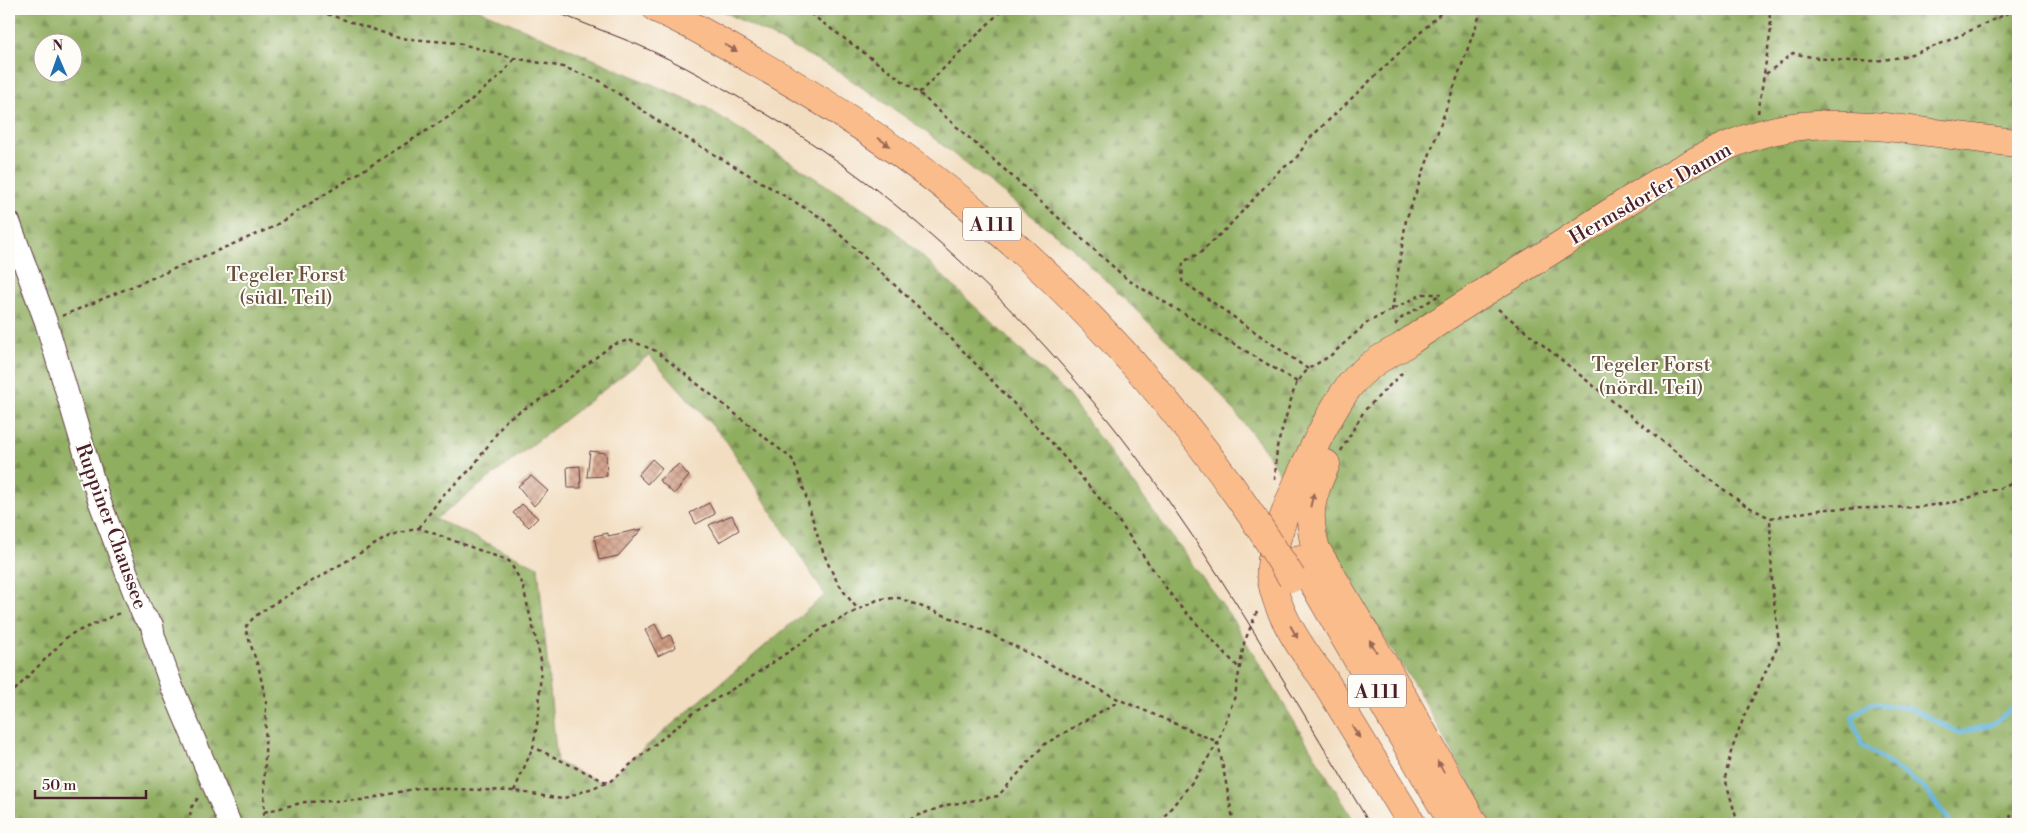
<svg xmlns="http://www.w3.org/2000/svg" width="2027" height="833" viewBox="0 0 2027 833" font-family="'Libre Bodoni',serif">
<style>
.forest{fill:url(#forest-firs);stroke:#6d6646;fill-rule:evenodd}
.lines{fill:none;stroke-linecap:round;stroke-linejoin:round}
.stream{stroke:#64b6e0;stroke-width:4.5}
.building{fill:url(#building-cross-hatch)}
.minor-casing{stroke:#633c41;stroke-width:24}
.major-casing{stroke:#633c41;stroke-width:29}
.highway-casing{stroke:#633c41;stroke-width:29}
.path{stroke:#633c41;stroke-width:2.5;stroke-dasharray:4 4;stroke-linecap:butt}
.minor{stroke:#fff;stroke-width:22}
.major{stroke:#f9bc8a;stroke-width:28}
.highway{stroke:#f9bc8a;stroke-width:28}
.tram{stroke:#4a1f2b;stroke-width:1}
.highway-bridge-casing{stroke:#633c41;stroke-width:29;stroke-linecap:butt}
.highway-bridge{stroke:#f9bc8a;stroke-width:28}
.oneway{fill:#996656}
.labels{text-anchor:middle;stroke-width:4;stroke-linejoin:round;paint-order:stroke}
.shield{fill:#fdfcf7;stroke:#806168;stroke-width:1}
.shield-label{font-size:19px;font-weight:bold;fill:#4a1f2b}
.street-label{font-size:20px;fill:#4a1f2b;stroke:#fdfcf7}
.park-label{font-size:20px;fill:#6a523f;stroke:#fdfcf7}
</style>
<defs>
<pattern id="forest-firs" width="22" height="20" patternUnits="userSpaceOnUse" patternTransform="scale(1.25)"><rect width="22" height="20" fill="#90ae61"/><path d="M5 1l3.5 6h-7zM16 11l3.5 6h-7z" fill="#788d50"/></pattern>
<pattern id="building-cross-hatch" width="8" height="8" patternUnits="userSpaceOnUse" patternTransform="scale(1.25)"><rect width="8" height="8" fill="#cf9b82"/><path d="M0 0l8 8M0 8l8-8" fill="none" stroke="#aa7e6b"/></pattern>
</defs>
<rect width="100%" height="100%" fill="#fdfcf7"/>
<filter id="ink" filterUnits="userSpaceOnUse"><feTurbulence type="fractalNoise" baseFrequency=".02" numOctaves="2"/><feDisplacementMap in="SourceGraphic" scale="10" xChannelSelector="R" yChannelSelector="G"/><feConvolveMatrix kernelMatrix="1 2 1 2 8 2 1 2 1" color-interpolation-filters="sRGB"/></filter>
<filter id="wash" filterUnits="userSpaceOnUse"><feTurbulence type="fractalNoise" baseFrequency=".0096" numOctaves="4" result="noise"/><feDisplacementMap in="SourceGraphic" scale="20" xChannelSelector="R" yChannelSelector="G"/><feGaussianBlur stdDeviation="1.12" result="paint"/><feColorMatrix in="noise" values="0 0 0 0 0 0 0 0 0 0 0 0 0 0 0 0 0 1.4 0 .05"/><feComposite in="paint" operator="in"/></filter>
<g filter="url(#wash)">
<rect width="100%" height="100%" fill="#f2ddc0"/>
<!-- forest -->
<path class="forest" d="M 9,9 L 477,9 L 707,108 L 892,228 L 1067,394 L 1231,617 L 1356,824 L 9,824 ZM 42,42 L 72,42 L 72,72 L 42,72 ZM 649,355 L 727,442 L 825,595 L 603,783 L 557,762 L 538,567 L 436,519 Z
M 719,9 L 2018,9 L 2018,824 L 1492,824 L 1418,691 L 1265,450 L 1216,388 L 1070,246 L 917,125 L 835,69 Z"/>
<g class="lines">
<!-- stream -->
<path class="stream" d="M 1949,824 L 1949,820 L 1923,787 L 1862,745 L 1852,717 L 1870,703 L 1913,709 L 1959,733 L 1992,725 L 2018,703"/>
</g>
<g id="blocks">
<!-- building -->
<path class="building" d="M 590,451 L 606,453 L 607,476 L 587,477 Z
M 652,459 L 662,468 L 647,484 L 638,475 Z
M 679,464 L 689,476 L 674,494 L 659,480 Z
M 580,466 L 581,488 L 568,488 L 567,467 Z
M 531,476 L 548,491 L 534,506 L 518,486 Z
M 709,503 L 715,514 L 696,524 L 690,513 Z
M 522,504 L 538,518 L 529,527 L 513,513 Z
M 732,515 L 739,530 L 719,542 L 709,525 Z
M 642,529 L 618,556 L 599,560 L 594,536 L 608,533 L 608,536 Z
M 655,624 L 663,639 L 670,635 L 676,647 L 658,656 L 645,630 Z"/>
</g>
</g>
<g filter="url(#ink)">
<use href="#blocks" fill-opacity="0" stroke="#633c41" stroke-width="1"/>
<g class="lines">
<!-- minor casing -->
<g class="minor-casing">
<path id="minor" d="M 9,222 L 46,322 L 99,500 L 139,605 L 143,615 L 152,625 L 154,637 L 172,687 L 230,824"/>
</g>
<!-- major casing -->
<g class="major-casing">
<path id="major" d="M 1326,464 C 1311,496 1306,514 1316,549 L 1398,688 L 1474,824
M 1412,824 L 1322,676 C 1300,648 1275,611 1271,575 C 1267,538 1326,413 1351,384 C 1365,367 1381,357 1400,348 C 1453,310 1510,277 1565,242 C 1635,198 1716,135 1800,126 C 1871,119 1948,137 2018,143"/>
</g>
<!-- highway casing -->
<g class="highway-casing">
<path id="highway" d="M 657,9 C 692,24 726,45 759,64 C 961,177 1127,330 1256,522
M 1299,559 L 1453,824"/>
</g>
<!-- path -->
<path class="path" d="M 312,9 L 399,38 L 458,43 L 514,58 L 563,67 L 600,81 L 661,123 L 822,218 L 938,325 L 1052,443 L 1117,519 L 1177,603 L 1240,669
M 804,9 L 919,93 L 1128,280 L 1297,382
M 1996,9 L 2001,15
M 1766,74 L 1793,53 C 1821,60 1860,64 1889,59 C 1934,52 1976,26 2018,9
M 919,93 L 1003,9
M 1758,113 L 1771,29 L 1769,9
M 1498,309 L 1712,481 L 1745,505 L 1770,518 L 1825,509 L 1919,507 L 1955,502 L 2009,485 L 2018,479
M 1392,311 L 1406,220 L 1482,9
M 62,316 L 271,228 L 458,111 L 502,74 L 514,59
M 1395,325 L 1400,319 L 1438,296
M 1308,369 L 1182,281 L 1183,262 L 1200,253 L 1228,227 L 1280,170 L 1295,160 L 1308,140 L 1445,9
M 1341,451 L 1364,411 L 1405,370
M 1275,480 L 1277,447 L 1293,393 L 1297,382 L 1308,369 L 1330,356 L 1368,322 L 1423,294 L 1441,294
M 419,528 L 442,496 L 472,468 L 507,419 L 546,396 L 612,345 L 629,340 L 656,351 L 792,459 C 817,514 814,560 857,608
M 9,696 L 69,635 L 122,612
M 514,791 L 533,747
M 264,812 L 305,802 L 362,800 L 418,788 L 514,791 L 562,799 L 606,783
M 189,824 L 191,808 L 198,798
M 262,824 L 264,812 L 266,702 L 259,669 L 245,628 L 254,617 L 273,604 L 391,535 L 419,528 L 509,561 L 522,583 L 541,660 L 539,713 L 533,747 L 608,783 L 693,713 L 744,682 L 825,627 L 879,599 L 899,598 L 985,631 L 1120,700 L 1218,742 L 1194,780 L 1158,824
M 903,824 L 916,816 L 947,805 L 998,796 L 1045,744 L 1119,701
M 1234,824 L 1218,742 L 1235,696 L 1244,643 L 1258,609
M 1738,824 L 1725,778 L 1731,752 L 1745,714 L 1779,644 L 1772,583 L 1770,518
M 2005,824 L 2018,805"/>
<!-- minor -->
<use href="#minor" class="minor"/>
<!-- major -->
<use href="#major" class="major"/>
<!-- highway -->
<use href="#highway" class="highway"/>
<!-- tram -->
<path class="tram" d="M 548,9 C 577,21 607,32 636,44 C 680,63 722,87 763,112 C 922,208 1058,344 1165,496 C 1239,601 1303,714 1370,824"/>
<!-- highway-bridge casing -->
<g class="highway-bridge-casing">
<path id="highway-bridge" d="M 1256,522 L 1292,578"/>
</g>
<!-- highway-bridge -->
<use href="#highway-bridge" class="highway-bridge"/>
</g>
<!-- one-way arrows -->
<defs><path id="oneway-solid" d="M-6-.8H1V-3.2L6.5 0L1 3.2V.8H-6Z" transform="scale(1.25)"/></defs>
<g class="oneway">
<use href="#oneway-solid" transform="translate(731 48) rotate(29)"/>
<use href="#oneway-solid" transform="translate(884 142) rotate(35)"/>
<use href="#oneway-solid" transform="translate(1312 500) rotate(-77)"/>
<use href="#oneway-solid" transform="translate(1294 632) rotate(60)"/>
<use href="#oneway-solid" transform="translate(1373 646) rotate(-120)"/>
<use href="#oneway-solid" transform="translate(1356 732) rotate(59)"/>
<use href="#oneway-solid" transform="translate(1441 767) rotate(-119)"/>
</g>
</g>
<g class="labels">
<!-- shield labels -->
<g class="shield">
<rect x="963" y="207.5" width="58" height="33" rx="4"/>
<rect x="1348" y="674.5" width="58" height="33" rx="4"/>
</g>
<g class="shield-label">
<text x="992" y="231">A 111</text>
<text x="1377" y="698">A 111</text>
</g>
<!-- street labels -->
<g class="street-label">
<text transform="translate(1650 193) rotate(-30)" y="7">Hermsdorfer Damm</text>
<text transform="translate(112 526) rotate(70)" y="7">Ruppiner Chaussee</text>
</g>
<!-- park labels -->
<g class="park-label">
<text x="286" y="281">Tegeler Forst<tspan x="286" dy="23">(südl. Teil)</tspan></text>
<text x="1651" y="371">Tegeler Forst<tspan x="1651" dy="23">(nördl. Teil)</tspan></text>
</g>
</g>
<!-- margin -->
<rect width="2027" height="833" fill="none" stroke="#fdfcf7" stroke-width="30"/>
<!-- north arrow -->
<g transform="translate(58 58) rotate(358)"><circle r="24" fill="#fdfcf7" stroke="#b5a4a5"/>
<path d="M0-4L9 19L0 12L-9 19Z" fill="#1f6fb2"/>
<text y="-8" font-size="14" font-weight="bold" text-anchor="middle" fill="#4a1f2b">N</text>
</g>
<!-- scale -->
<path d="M35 790v8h111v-8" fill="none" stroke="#4a1f2b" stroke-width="2.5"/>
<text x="42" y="790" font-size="15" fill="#4a1f2b" stroke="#fdfcf7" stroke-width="4" paint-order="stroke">50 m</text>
</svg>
